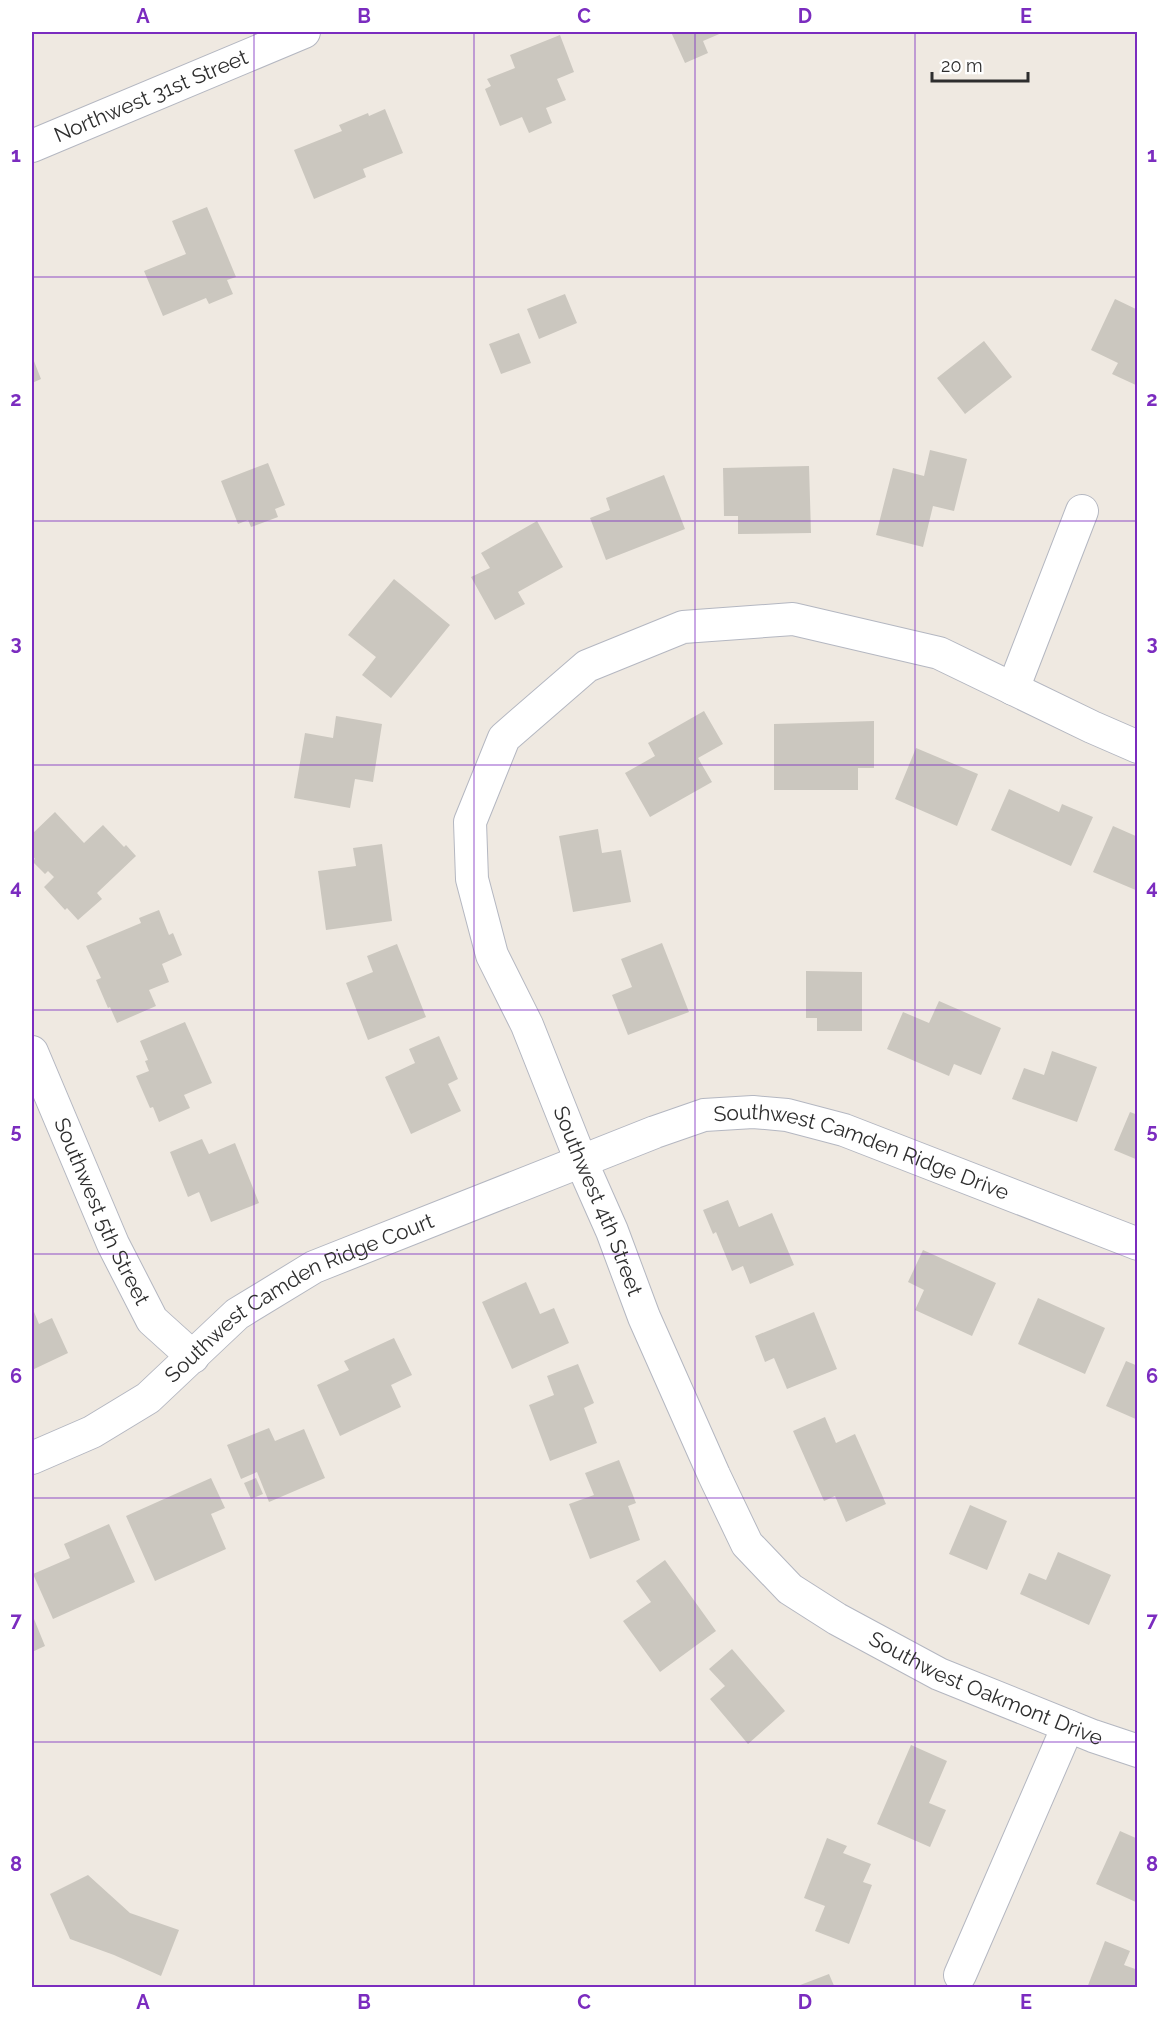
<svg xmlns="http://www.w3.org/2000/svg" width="1169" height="2019" viewBox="0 0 1169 2019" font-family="Raleway,sans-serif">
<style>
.building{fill:#cbc7bf}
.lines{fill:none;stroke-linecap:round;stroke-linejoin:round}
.minor-casing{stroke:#b4b7c1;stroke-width:34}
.minor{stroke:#fff;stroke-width:32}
.grid{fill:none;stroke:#7b2cbf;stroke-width:1.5;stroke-opacity:0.55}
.labels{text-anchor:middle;stroke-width:4.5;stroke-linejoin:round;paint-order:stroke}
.street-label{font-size:21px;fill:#2e2e2e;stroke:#fff}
.neatline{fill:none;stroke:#7b2cbf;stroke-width:2}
.grid-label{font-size:20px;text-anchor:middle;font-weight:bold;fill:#7b2cbf}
</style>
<rect width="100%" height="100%" fill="#efe9e1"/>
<!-- building -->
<path class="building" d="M 671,32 L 724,32 L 703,41 L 708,53 L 685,63 Z
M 560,35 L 574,72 L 557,79 L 566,100 L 546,108 L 552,123 L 529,133 L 522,117 L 500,126 L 485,89 L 491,86 L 487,79 L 515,68 L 510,55 Z
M 385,109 L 403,153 L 363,169 L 366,177 L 314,199 L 294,150 L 342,131 L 339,125 L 368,113 L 369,116 Z
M 207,207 L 236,277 L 227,280 L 233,294 L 209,304 L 206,298 L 163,316 L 144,271 L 186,254 L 172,221 Z
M 565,294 L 577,323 L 539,339 L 527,309 Z
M 1115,299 L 1138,310 L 1138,386 L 1112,374 L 1118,363 L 1091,350 Z
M 519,333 L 531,363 L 501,374 L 489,344 Z
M 984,341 L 1012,377 L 965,414 L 937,378 Z
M 32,356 L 41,379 L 32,383 Z
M 930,450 L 967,459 L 954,511 L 933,506 L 923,547 L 876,535 L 893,468 L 924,476 Z
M 268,463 L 285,505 L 275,509 L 278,517 L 251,527 L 248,520 L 238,524 L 221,481 Z
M 809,466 L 811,533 L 738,534 L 738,516 L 724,516 L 723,468 Z
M 664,475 L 685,529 L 606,560 L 590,518 L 610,510 L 606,498 Z
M 537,521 L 563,567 L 518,592 L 525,604 L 495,620 L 471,577 L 490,568 L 481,553 Z
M 394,579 L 450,625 L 391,698 L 362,675 L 376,657 L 348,635 Z
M 704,711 L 723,744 L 698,758 L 712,782 L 650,817 L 625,773 L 655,756 L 648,743 Z
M 336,716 L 382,724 L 373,782 L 355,779 L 350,808 L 294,798 L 305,733 L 333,738 Z
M 874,721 L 874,768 L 858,768 L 858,790 L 774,790 L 774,724 Z
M 916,748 L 978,774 L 957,826 L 895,799 Z
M 1009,789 L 1059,812 L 1062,804 L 1093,817 L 1071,866 L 991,830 Z
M 55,812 L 84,843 L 103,825 L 124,847 L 126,845 L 136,856 L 97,893 L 102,899 L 78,920 L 67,908 L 65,910 L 44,887 L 54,877 L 48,871 L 45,874 L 32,861 L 35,859 L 32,855 L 32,834 Z
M 1113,826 L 1138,837 L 1138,891 L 1093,872 Z
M 598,829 L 602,853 L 621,850 L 631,902 L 573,912 L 559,836 Z
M 382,844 L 392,921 L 326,930 L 318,871 L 356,866 L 353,848 Z
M 159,910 L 169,935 L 173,933 L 182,955 L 162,964 L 169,982 L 149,990 L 156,1006 L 117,1023 L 110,1007 L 108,1008 L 96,980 L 101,978 L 86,946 L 141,923 L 139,918 Z
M 662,943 L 689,1012 L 628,1035 L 612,995 L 632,987 L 621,959 Z
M 397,944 L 426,1017 L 368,1040 L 346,983 L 373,972 L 367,956 Z
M 806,971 L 862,972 L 862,1031 L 817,1031 L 817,1018 L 806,1018 Z
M 939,1001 L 1001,1028 L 981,1075 L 954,1064 L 949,1076 L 887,1049 L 903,1012 L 929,1023 Z
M 185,1022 L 212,1083 L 184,1095 L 190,1108 L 159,1122 L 153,1107 L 150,1108 L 136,1076 L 149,1071 L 145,1061 L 148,1060 L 140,1041 Z
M 439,1036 L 458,1079 L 448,1084 L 461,1111 L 411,1134 L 385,1077 L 415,1063 L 409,1049 Z
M 1052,1051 L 1097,1067 L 1077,1122 L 1012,1099 L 1024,1068 L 1044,1075 Z
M 1130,1112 L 1138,1115 L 1138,1160 L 1114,1150 Z
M 202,1139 L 209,1154 L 235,1143 L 259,1203 L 211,1222 L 199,1192 L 188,1197 L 170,1152 Z
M 728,1200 L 739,1227 L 772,1213 L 794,1265 L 750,1284 L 743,1266 L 732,1271 L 716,1232 L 713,1234 L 703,1210 Z
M 923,1250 L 996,1283 L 972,1336 L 915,1310 L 924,1290 L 908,1282 Z
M 526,1282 L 540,1314 L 554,1308 L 569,1343 L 512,1369 L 482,1302 Z
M 1038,1298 L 1105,1328 L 1085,1374 L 1018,1344 Z
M 32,1307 L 39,1324 L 52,1318 L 68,1353 L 32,1370 Z
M 814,1312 L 837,1369 L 787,1389 L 774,1358 L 765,1362 L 755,1336 Z
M 394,1338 L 412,1375 L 391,1385 L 401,1407 L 340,1436 L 317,1385 L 349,1370 L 344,1361 Z
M 1126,1361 L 1138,1366 L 1138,1420 L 1106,1406 Z
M 578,1364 L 594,1403 L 584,1408 L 597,1443 L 550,1461 L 529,1405 L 554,1395 L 547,1376 Z
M 825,1417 L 836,1443 L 855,1434 L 886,1504 L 846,1522 L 835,1496 L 824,1501 L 793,1431 Z
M 269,1428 L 275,1441 L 304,1429 L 325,1478 L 269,1502 L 257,1472 L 241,1479 L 227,1445 Z
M 619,1460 L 636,1503 L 628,1506 L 640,1540 L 590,1559 L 569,1504 L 594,1495 L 585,1473 Z
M 211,1478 L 225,1508 L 211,1514 L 226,1549 L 155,1581 L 126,1516 Z
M 256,1478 L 263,1494 L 251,1499 L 244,1483 Z
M 970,1505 L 1007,1521 L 987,1570 L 949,1554 Z
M 109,1524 L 135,1582 L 53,1619 L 33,1574 L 70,1558 L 64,1544 Z
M 1058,1552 L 1111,1575 L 1089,1625 L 1020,1594 L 1029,1573 L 1046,1580 Z
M 665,1560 L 716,1631 L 660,1672 L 623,1621 L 651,1602 L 636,1581 Z
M 34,1619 L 45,1646 L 32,1652 L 32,1620 Z
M 732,1649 L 785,1711 L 748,1744 L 710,1699 L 725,1686 L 709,1669 Z
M 911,1745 L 947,1761 L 929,1803 L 946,1810 L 930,1847 L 877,1824 Z
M 1120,1831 L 1138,1839 L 1138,1903 L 1096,1884 Z
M 827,1838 L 847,1846 L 843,1853 L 871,1864 L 863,1882 L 872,1885 L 849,1944 L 815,1931 L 825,1906 L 804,1898 Z
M 88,1875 L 130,1913 L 179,1930 L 161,1976 L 114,1955 L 70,1939 L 50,1894 Z
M 1105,1941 L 1130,1951 L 1124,1965 L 1138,1970 L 1138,1988 L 1087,1988 Z
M 829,1974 L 835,1988 L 795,1988 L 795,1987 Z"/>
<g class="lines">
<!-- minor casing -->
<g class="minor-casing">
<g id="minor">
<path id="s1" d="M 32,146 L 304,32"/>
<path d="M 1013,689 L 1082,511"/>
<path id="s2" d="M 1138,747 L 1092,727 L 939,653 L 793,619 L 683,627 L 587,666 L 504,738 L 470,822 L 472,879 L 492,955 L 527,1025 L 581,1161 L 612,1231 L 644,1317 L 714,1475 L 747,1544 L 790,1589 L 837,1619 L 939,1674 L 1093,1736 L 1138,1751"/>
<path id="s3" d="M 32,1052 L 113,1244 L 152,1320 L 193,1357"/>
<path id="s4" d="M 32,1458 L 92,1432 L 148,1398 L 237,1314 L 314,1267 L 655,1132 L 704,1115 L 753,1112 L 787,1115 L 844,1130 L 1138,1244"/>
<path d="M 960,1975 L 1068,1726"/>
</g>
</g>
<!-- minor -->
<use href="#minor" class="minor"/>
</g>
<!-- grid -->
<path class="grid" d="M 254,32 L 254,1988M 474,32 L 474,1988M 695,32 L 695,1988M 915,32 L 915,1988M 32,277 L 1138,277M 32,521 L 1138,521M 32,765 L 1138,765M 32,1010 L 1138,1010M 32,1254 L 1138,1254M 32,1498 L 1138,1498M 32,1742 L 1138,1742"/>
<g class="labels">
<!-- street labels -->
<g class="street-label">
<text dy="7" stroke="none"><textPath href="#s1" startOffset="129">Northwest 31st Street</textPath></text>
<text dy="7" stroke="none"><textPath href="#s4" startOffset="926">Southwest Camden Ridge Drive</textPath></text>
<text dy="7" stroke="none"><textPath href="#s2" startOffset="1188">Southwest 4th Street</textPath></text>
<text dy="7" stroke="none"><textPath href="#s3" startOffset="174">Southwest 5th Street</textPath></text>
<text dy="7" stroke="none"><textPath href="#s4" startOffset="315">Southwest Camden Ridge Court</textPath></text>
<text dy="7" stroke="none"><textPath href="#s2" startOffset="1845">Southwest Oakmont Drive</textPath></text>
</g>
</g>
<!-- border -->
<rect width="1169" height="2019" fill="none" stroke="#ffffff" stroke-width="66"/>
<!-- scale -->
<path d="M932 72v9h96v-9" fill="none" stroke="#2e2e2e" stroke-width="3"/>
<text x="941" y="72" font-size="18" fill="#2e2e2e" stroke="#ffffff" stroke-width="4.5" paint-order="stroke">20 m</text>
<rect x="33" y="33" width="1103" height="1953" class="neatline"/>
<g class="grid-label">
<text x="143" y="23">A</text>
<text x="364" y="23">B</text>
<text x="584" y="23">C</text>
<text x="805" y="23">D</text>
<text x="1026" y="23">E</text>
<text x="16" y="162">1</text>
<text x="1152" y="162">1</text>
<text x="16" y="406">2</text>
<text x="1152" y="406">2</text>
<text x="16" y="650">3</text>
<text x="1152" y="650">3</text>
<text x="16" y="894">4</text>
<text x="1152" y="894">4</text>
<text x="16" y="1138">5</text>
<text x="1152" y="1138">5</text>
<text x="16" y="1383">6</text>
<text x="1152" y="1383">6</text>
<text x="16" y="1627">7</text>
<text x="1152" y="1627">7</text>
<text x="16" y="1871">8</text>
<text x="1152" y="1871">8</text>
<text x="143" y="2009">A</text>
<text x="364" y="2009">B</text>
<text x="584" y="2009">C</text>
<text x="805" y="2009">D</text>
<text x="1026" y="2009">E</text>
</g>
</svg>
